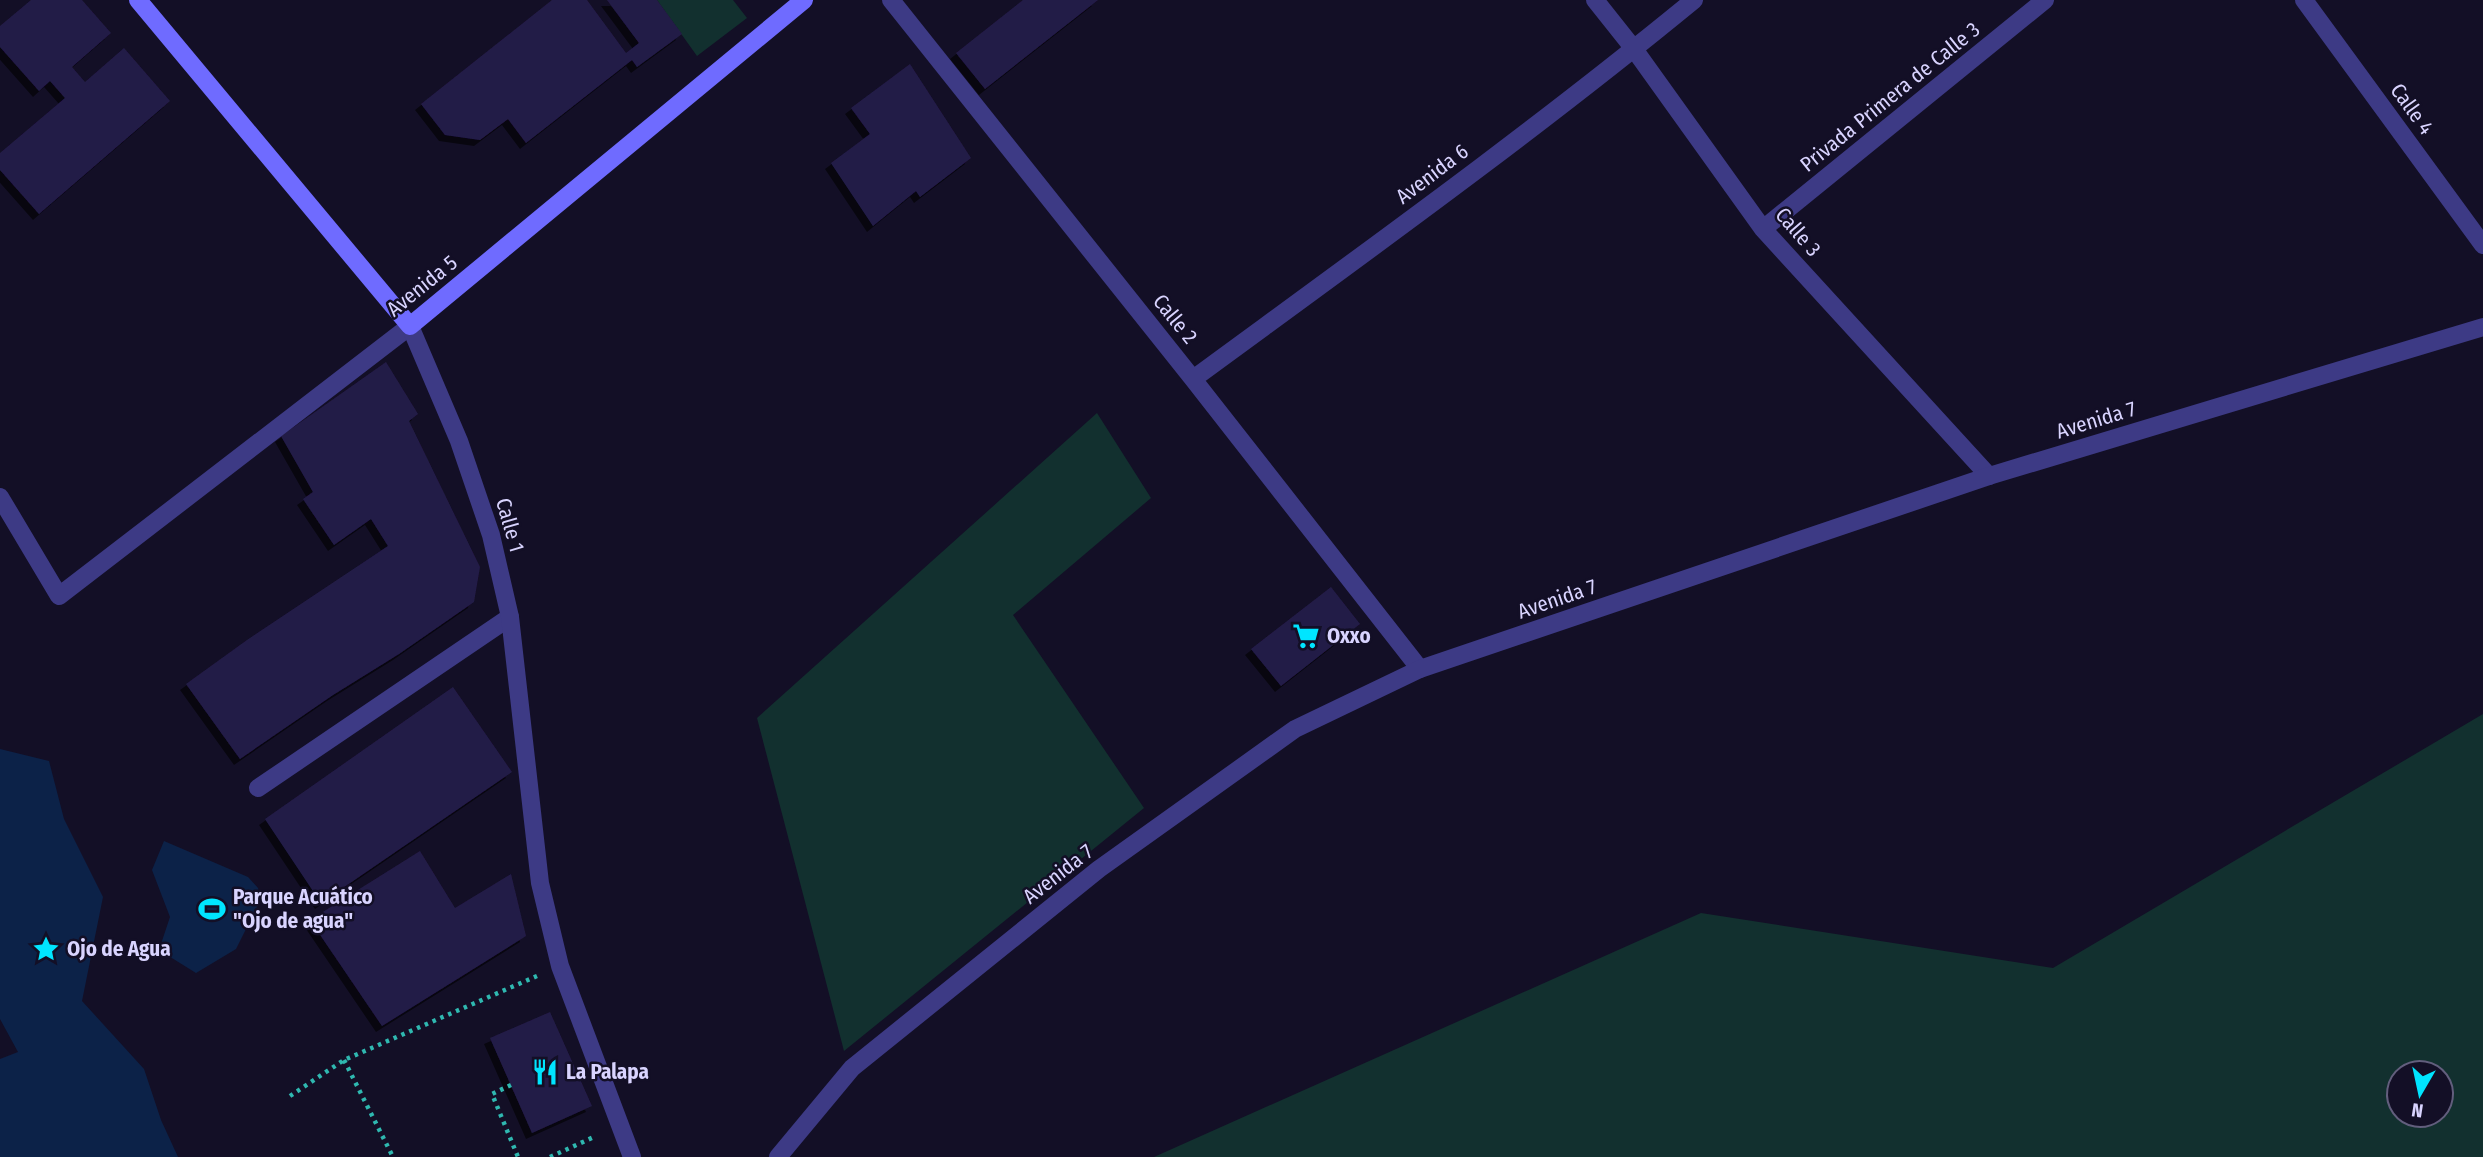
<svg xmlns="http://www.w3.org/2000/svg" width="2483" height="1157" viewBox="0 0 2483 1157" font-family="'Fira Sans Condensed',sans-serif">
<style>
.green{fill:#12302f;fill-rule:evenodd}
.water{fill:#0c2248}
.building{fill:#241b47;filter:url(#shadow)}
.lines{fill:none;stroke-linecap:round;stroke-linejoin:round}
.path{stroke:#2fb8b0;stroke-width:4.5;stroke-dasharray:3.5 5;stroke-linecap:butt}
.minor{stroke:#3d3a85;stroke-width:18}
.tertiary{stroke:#3d3a85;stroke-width:18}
.secondary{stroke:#6f6bff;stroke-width:18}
.labels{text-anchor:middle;stroke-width:5;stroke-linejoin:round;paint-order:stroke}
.street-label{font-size:21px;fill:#d9d4ff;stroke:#130f26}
.poi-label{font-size:21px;font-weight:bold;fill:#d9d4ff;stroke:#130f26;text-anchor:start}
</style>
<defs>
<filter id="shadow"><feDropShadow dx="-6" dy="6" stdDeviation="0" flood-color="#0009"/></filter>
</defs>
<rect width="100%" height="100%" fill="#130f26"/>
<!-- green -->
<path class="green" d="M 657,0 L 733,0 L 747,18 L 697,56 Z
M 1097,413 L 1151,498 L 1013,615 L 1144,808 L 844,1051 L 757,718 Z
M 2483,714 L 2483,1157 L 1154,1157 L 1701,913 L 2053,968 ZM 2399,1073 L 2441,1073 L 2441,1115 L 2399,1115 Z"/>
<!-- water -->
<path class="water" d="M 0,749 L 49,761 L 64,819 L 103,897 L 82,1001 L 144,1069 L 161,1120 L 178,1157 L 0,1157 L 0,1059 L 18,1052 L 0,1019 Z
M 164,841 L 248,877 L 258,888 L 261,899 L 236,949 L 196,973 L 159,950 L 170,917 L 152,870 Z"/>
<!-- building -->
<path class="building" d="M 31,0 L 82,0 L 111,33 L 72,67 L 85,82 L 124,48 L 170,101 L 39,214 L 0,170 L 0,153 L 65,98 L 50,81 L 39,91 L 0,47 L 0,26 Z
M 552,0 L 587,0 L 626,53 L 639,43 L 607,0 L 657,0 L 682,34 L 637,67 L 632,60 L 526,143 L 508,119 L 480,140 L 445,135 L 421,104 Z
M 1023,0 L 1098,0 L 985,89 L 956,53 Z
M 910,64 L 971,158 L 920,197 L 916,191 L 873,226 L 831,163 L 870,134 L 851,108 Z
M 386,362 L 418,414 L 409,421 L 480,567 L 474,602 L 399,654 L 333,695 L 240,759 L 186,684 L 247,640 L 388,546 L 371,519 L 334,545 L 303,499 L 313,492 L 281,436 Z
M 1331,587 L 1360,624 L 1281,686 L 1251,649 Z
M 453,687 L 512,772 L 321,903 L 265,819 Z
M 420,851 L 455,908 L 511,874 L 526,936 L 382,1026 L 310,920 Z
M 550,1012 L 592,1106 L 532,1133 L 490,1038 Z"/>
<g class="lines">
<!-- path -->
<path class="path" d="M 344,1060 L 393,1157
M 511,1085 L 492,1094 L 518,1157
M 290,1096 L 344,1060 L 537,976
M 550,1157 L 596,1136"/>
<!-- minor -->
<path class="minor" d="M 891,0 L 1193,379 L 1420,669
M 1595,0 L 1634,49 L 1763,229 L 1989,476
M 2304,0 L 2483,245
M 1763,229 L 2045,0
M 1193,379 C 1362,255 1532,133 1694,0
M 0,497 L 59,596 L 410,326
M 258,788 L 510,617"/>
<!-- tertiary -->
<path class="tertiary" d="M 410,326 L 459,441 L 491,535 L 510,617 L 540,883 L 560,966 L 632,1157
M 778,1157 L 852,1068 L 1099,869 L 1295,729 L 1420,669 L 1989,476 L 2483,327"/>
<!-- secondary -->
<path class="secondary" d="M 138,0 L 410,326 L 804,0"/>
</g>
<!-- icons -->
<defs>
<g id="supermarket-bare" transform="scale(2.1)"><path d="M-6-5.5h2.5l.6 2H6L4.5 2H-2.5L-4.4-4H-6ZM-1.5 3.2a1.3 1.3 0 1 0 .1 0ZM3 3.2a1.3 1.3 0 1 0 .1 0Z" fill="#00e5ff" stroke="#130f26" stroke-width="2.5" paint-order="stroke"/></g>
<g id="stadium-bare" transform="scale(2.1)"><path d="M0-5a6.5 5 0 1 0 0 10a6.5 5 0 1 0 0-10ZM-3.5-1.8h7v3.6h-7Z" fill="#00e5ff" stroke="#130f26" stroke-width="2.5" paint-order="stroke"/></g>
<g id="sight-bare" transform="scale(2.1)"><path d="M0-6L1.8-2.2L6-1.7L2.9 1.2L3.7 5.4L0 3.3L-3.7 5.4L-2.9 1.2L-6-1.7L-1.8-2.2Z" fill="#00e5ff" stroke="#130f26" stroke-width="2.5" paint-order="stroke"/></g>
<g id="restaurant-bare" transform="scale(2.1)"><path d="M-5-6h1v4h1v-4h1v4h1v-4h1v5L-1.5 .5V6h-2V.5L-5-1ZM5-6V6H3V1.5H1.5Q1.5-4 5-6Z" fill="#00e5ff" stroke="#130f26" stroke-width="2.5" paint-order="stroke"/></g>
</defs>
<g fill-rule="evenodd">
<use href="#supermarket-bare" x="1306" y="636"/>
<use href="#stadium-bare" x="212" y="909"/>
<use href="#sight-bare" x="46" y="949"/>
<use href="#restaurant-bare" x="545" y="1072"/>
</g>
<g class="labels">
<!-- street labels -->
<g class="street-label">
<text transform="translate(1890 97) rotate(-39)" y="7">Privada Primera de Calle 3</text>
<text transform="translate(2412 109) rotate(54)" y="7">Calle 4</text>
<text transform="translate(1432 174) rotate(-37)" y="7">Avenida 6</text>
<text transform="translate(1798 232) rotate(49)" y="7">Calle 3</text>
<text transform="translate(422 286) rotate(-39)" y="7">Avenida 5</text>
<text transform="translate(1175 319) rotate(51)" y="7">Calle 2</text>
<text transform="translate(2096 420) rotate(-17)" y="7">Avenida 7</text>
<text transform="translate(510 525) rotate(74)" y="7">Calle 1</text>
<text transform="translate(1557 599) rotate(-19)" y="7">Avenida 7</text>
<text transform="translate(1058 874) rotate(-38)" y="7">Avenida 7</text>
</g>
<!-- poi labels -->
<g class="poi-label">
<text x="1327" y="643">Oxxo</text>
<text x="233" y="904">Parque Acuático<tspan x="233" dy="24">"Ojo de agua"</tspan></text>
<text x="67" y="956">Ojo de Agua</text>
<text x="566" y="1079">La Palapa</text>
</g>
</g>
<!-- north arrow -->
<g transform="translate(2420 1094) rotate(189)"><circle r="33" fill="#130f26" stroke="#625e7d" stroke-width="2"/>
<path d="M0-5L12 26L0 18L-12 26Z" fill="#00e5ff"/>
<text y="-10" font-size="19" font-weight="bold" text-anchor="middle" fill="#d9d4ff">N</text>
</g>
</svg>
